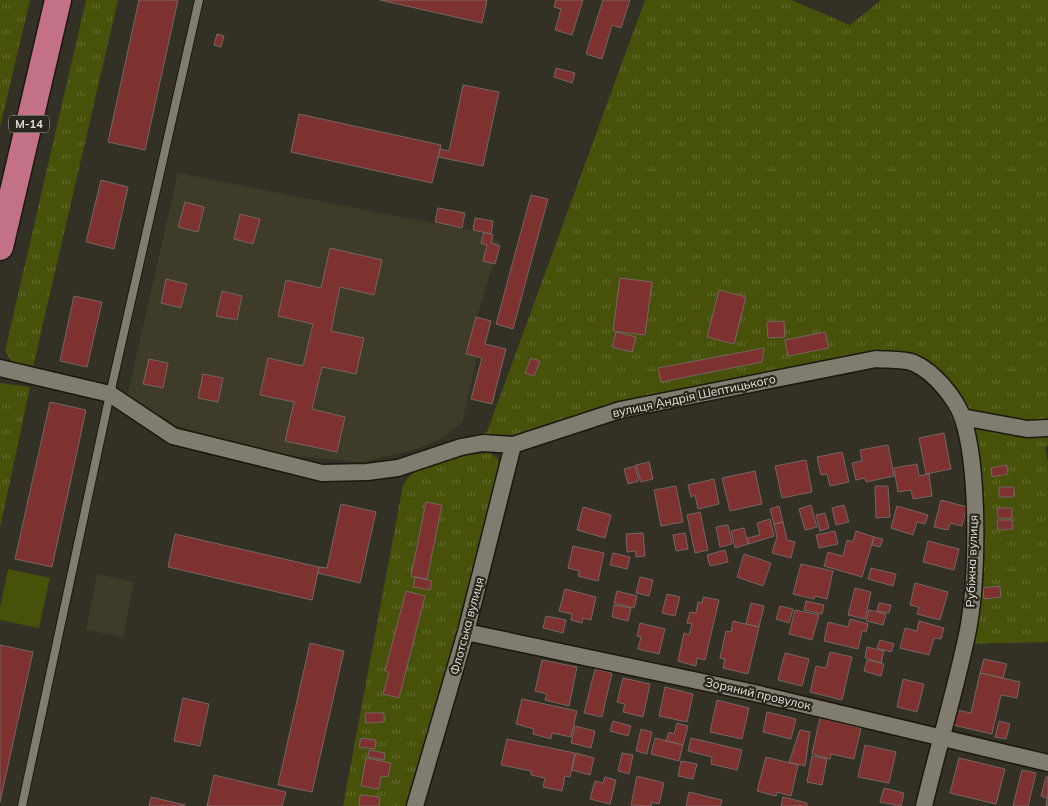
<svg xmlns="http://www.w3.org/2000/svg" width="1048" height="806" viewBox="0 0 1048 806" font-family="Mulish,sans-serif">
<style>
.built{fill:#3e3b29}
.grass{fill:url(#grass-tufts)}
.park{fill:#47510a}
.building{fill:#7d322f;stroke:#756665}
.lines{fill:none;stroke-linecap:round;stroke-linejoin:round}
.service-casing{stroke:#1b180e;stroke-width:10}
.minor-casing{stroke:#1b180e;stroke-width:19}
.trunk-casing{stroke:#1b180e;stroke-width:29}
.service{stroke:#807d70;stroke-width:8}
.minor{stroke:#807d70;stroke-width:16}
.trunk{stroke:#c27186;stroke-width:26}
.labels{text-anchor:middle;stroke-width:4.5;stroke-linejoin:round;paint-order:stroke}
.shield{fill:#29271c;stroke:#acaaa2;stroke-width:1}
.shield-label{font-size:11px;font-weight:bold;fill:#e4e2db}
.street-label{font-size:12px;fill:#e4e2db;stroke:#29271c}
</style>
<defs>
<pattern id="grass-tufts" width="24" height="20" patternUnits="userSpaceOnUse" patternTransform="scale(1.25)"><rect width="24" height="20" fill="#47510a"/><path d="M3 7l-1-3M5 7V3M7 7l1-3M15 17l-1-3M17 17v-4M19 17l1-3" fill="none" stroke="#616a2d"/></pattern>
</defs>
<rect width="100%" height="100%" fill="#333125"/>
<!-- built -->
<path class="built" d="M 178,173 L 493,235 L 492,239 L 500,241 L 466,354 L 477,357 L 462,423 L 442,438 L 417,449 L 362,462 L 272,454 L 177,426 L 127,396 Z
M 97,574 L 134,582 L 123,637 L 86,630 Z"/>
<!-- grass -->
<path class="grass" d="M 0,0 L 30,0 L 0,127 Z
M 86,0 L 118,0 L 33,367 L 12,362 L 5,351 Z
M 645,0 L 791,0 L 850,25 L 881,0 L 1048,0 L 1048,446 L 1045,447 L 1048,463 L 1048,642 L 958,644 C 969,572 991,400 903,368 C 897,365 888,366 881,365 L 627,415 L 533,448 L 530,435 L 480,435 L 487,432 Z
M 0,383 L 30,387 L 0,528 Z
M 490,453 L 498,459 L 499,467 L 475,567 L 408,806 L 343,806 L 403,485 C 418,459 462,455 490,453 Z"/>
<!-- park -->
<path class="park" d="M 8,569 L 50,578 L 39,628 L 0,620 L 0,608 Z"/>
<!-- building -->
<path class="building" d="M 139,0 L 178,0 L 145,150 L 108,142 Z
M 380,0 L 487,0 L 482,23 Z
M 556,0 L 583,0 L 572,35 L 555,30 L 561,9 L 554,7 Z
M 603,0 L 630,0 L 621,28 L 612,25 L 602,59 L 586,54 Z
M 217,34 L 224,36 L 221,47 L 214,45 Z
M 556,68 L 575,73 L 572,83 L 554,77 Z
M 463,85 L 499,92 L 483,166 L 438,157 L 440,149 L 449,151 Z
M 299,114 L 441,145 L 432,183 L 291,152 Z
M 101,180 L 128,187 L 114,249 L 86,242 Z
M 531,195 L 548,199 L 513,329 L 496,324 Z
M 185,202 L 204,207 L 198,232 L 178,227 Z
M 438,208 L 465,213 L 462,228 L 435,222 Z
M 240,214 L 260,219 L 253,244 L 234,239 Z
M 475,218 L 493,221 L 491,234 L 473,230 Z
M 484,232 L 493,235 L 491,243 L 500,246 L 495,264 L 483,261 L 487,245 L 481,243 Z
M 330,248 L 382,260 L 374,295 L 340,287 L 331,331 L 364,338 L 356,374 L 322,367 L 312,409 L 345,417 L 337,452 L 285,441 L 294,402 L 260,395 L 268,358 L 303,366 L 313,324 L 278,316 L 286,280 L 321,288 Z
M 620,278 L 652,282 L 645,335 L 613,331 Z
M 166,279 L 187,284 L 181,308 L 161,303 Z
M 719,290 L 746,297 L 734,344 L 707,337 Z
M 222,291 L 242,296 L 237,320 L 216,316 Z
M 74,296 L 102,302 L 87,367 L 60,361 Z
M 476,317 L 491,321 L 485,344 L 506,349 L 492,404 L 471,399 L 482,358 L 466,354 Z
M 784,321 L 785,337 L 768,338 L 767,322 Z
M 616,332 L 636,337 L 632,352 L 612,347 Z
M 825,332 L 829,348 L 788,356 L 785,340 Z
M 764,348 L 762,362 L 661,382 L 658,368 Z
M 531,358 L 540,361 L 534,376 L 525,373 Z
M 149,359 L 168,363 L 163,388 L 143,384 Z
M 203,374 L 223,378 L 218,402 L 198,398 Z
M 50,402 L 86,410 L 52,567 L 15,559 Z
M 944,433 L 951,469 L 926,474 L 919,438 Z
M 888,445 L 894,476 L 866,482 L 865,478 L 856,480 L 852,463 L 862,461 L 860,450 Z
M 842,452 L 849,482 L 830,486 L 827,474 L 821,475 L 817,457 Z
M 806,460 L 812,492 L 782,498 L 775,466 Z
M 649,462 L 653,479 L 641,482 L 636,465 Z
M 917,464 L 919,476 L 929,474 L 932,496 L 913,499 L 911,490 L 898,492 L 894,468 Z
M 1007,465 L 1008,474 L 992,477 L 991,468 Z
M 635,466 L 639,481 L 628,484 L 624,469 Z
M 755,471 L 762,504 L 730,511 L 722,478 Z
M 714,479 L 719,504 L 698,509 L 695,495 L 691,497 L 688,485 Z
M 676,486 L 683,522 L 661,526 L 654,490 Z
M 875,486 L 888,486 L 890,517 L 876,518 Z
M 999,487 L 1014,487 L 1014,497 L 999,497 Z
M 941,500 L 967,507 L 962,526 L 950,523 L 948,530 L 934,527 Z
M 426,502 L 442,505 L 427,579 L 411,576 Z
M 341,504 L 376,512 L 360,583 L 318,573 L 319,567 L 327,568 Z
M 811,505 L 817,527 L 805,530 L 799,509 Z
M 844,505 L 849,522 L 836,525 L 832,508 Z
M 779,506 L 783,522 L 774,524 L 770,509 Z
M 897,506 L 928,515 L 925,524 L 917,522 L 913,535 L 891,528 Z
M 583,507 L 611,515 L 605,538 L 577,530 Z
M 997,508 L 1012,508 L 1012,518 L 998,518 Z
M 700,512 L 708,550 L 695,553 L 687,515 Z
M 825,513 L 829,528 L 820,531 L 816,515 Z
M 770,519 L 774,536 L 749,544 L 747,538 L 760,535 L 757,523 Z
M 997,520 L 1012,520 L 1013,529 L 998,530 Z
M 783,522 L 787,540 L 795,542 L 791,558 L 772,553 L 777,537 L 774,524 Z
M 728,525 L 732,544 L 720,547 L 716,527 Z
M 744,528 L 748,544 L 735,548 L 731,531 Z
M 835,531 L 838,544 L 819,548 L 816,535 Z
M 856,531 L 874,537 L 862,577 L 824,566 L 828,552 L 843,556 L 847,540 L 853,542 Z
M 643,533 L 645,556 L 636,557 L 636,551 L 627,552 L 626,534 Z
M 685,533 L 688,549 L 676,551 L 673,535 Z
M 175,534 L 319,567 L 312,600 L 168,567 Z
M 874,537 L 883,539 L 880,547 L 872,545 Z
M 928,541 L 959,549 L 954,570 L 923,562 Z
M 573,546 L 604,553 L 598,581 L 578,576 L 580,571 L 568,568 Z
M 725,550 L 728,562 L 710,566 L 707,555 Z
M 613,553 L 630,557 L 627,569 L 610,565 Z
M 744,554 L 771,563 L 763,586 L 737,577 Z
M 801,564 L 833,571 L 827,599 L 815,596 L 814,599 L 793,594 Z
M 871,568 L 896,574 L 893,586 L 868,579 Z
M 415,577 L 432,581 L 430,590 L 413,587 Z
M 640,577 L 653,580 L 649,596 L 636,593 Z
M 915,583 L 948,592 L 940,620 L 917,614 L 919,607 L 910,605 Z
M 1000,586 L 1001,597 L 984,599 L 983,588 Z
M 855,588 L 871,592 L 865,619 L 848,615 Z
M 565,589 L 596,597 L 591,620 L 583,618 L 582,623 L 571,620 L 572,614 L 559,611 Z
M 406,591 L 425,596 L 399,698 L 383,694 L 389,673 L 385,671 Z
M 617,591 L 637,596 L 634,608 L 614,603 Z
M 667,594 L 680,597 L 675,616 L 662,613 Z
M 703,597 L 719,600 L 705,660 L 697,658 L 696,666 L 678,661 L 684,633 L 689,635 L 692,624 L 687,623 L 690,612 L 696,613 L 698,602 L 702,603 Z
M 806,601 L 824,605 L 822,614 L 804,610 Z
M 751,603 L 764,606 L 759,627 L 746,624 Z
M 879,603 L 891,605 L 889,613 L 877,611 Z
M 614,605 L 631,608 L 628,621 L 612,617 Z
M 780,606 L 793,609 L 789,623 L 776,619 Z
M 795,610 L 819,615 L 812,640 L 789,634 Z
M 869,610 L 886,614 L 883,625 L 866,621 Z
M 546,616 L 566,620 L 563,633 L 543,628 Z
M 850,619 L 868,624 L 866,632 L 862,631 L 858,649 L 824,641 L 828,622 L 848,627 Z
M 733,621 L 759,627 L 748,674 L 723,668 L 725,659 L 720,658 L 726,631 L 731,632 Z
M 919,621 L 944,628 L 941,639 L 934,638 L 929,655 L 900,648 L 905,628 L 917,631 Z
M 640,623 L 665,629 L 659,654 L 638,649 L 641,637 L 637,636 Z
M 880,640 L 894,644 L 891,652 L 877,648 Z
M 310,643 L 344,651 L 312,792 L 278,785 Z
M 0,645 L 33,652 L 0,802 Z
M 867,647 L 884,651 L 881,663 L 865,658 Z
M 830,652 L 852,657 L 842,700 L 810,692 L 816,666 L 826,668 Z
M 785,653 L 809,659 L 802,686 L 778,680 Z
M 984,659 L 1007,664 L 1003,678 L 980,673 Z
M 542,660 L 577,667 L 569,706 L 545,700 L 547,694 L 535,691 Z
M 867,660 L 884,664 L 881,676 L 864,671 Z
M 595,669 L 612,673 L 602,717 L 584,713 Z
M 980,673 L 1020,682 L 1017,698 L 1001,695 L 992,734 L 953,725 L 957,710 L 971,713 Z
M 623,678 L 650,684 L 643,717 L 623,712 L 625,704 L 617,702 Z
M 903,679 L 924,684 L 917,712 L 897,707 Z
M 665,687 L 693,694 L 687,722 L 659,716 Z
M 183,698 L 209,704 L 200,746 L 174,741 Z
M 522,699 L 577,711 L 571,737 L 552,733 L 551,739 L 533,734 L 534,729 L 516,724 Z
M 717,700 L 749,708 L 742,739 L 710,732 Z
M 767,712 L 796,719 L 791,739 L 763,732 Z
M 365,713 L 384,713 L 384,722 L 366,723 Z
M 820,718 L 861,728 L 854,759 L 831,754 L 830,759 L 812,754 Z
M 613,721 L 631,726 L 628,736 L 610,731 Z
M 999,721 L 1010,724 L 1006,739 L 995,737 Z
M 677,723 L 688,726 L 683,745 L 666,741 L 669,732 L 674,734 Z
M 575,726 L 595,731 L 591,748 L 571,743 Z
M 641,729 L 652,732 L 647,754 L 636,751 Z
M 800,730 L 810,732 L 805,766 L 789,762 Z
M 361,738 L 376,740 L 375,749 L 359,747 Z
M 655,738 L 683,745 L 679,761 L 651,754 Z
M 691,738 L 742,750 L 737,770 L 711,764 L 712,757 L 688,751 Z
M 507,739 L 575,753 L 570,777 L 565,776 L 562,791 L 543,787 L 545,778 L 531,775 L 531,771 L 501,765 Z
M 865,745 L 896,752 L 889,783 L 858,777 Z
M 369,750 L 385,753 L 384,760 L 368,757 Z
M 576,753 L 594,758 L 590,775 L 572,770 Z
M 622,753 L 633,755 L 629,774 L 618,771 Z
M 812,756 L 827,759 L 822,785 L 807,782 Z
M 766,757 L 798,765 L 791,796 L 777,792 L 776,796 L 757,791 Z
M 366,758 L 391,763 L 388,777 L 381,776 L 379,789 L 361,786 Z
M 959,758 L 1005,769 L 996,804 L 950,793 Z
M 681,761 L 697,764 L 693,779 L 678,776 Z
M 1022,770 L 1036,773 L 1028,806 L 1013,806 Z
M 214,775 L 286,792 L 282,806 L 207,806 Z
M 637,776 L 664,783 L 659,804 L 652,802 L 651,806 L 631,805 Z
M 605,777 L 616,780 L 610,804 L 590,799 L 595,781 L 603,783 Z
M 1046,777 L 1048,777 L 1048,806 L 1046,806 L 1047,798 L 1041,796 Z
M 884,788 L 904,793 L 901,806 L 880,802 Z
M 689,792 L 722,800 L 720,806 L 686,806 Z
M 360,795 L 380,797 L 379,806 L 359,806 Z
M 151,797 L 185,805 L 185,806 L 149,806 Z
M 783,797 L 807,803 L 807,806 L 781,806 Z"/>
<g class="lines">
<!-- service casing -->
<g class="service-casing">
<path id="service" d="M 22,806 L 110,394 L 199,0"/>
</g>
<!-- minor casing -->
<g class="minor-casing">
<path id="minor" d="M 0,368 L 110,394 L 173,436 L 322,473 L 367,472 L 398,468 L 461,447 L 483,443 L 513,445 L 620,410 L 876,359 C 888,360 904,359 914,363 C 934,372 956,398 963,419 C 979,469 978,577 968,630 C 956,689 938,747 924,806
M 962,417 L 1027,429 L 1048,428
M 466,632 L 750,692 L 1048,763
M 415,806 L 466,632 L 513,445"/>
</g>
<!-- trunk casing -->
<g class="trunk-casing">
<path id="trunk" d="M 0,247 L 58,0"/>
</g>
<!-- service -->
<use href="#service" class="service"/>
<!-- minor -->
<use href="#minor" class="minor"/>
<!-- trunk -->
<use href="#trunk" class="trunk"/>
</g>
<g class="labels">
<!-- shield labels -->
<rect class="shield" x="9" y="115.5" width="40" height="17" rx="4"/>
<g class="shield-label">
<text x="29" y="128">М-14</text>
</g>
<!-- street labels -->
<g class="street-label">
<text transform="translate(694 396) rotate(-12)" y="4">вулиця Андрія Шептицького</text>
<text transform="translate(972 561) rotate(-88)" y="4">Рубіжна вулиця</text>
<text transform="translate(467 626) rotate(-75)" y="4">Флотська вулиця</text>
<text transform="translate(758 694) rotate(13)" y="4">Зоряний провулок</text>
</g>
</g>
</svg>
